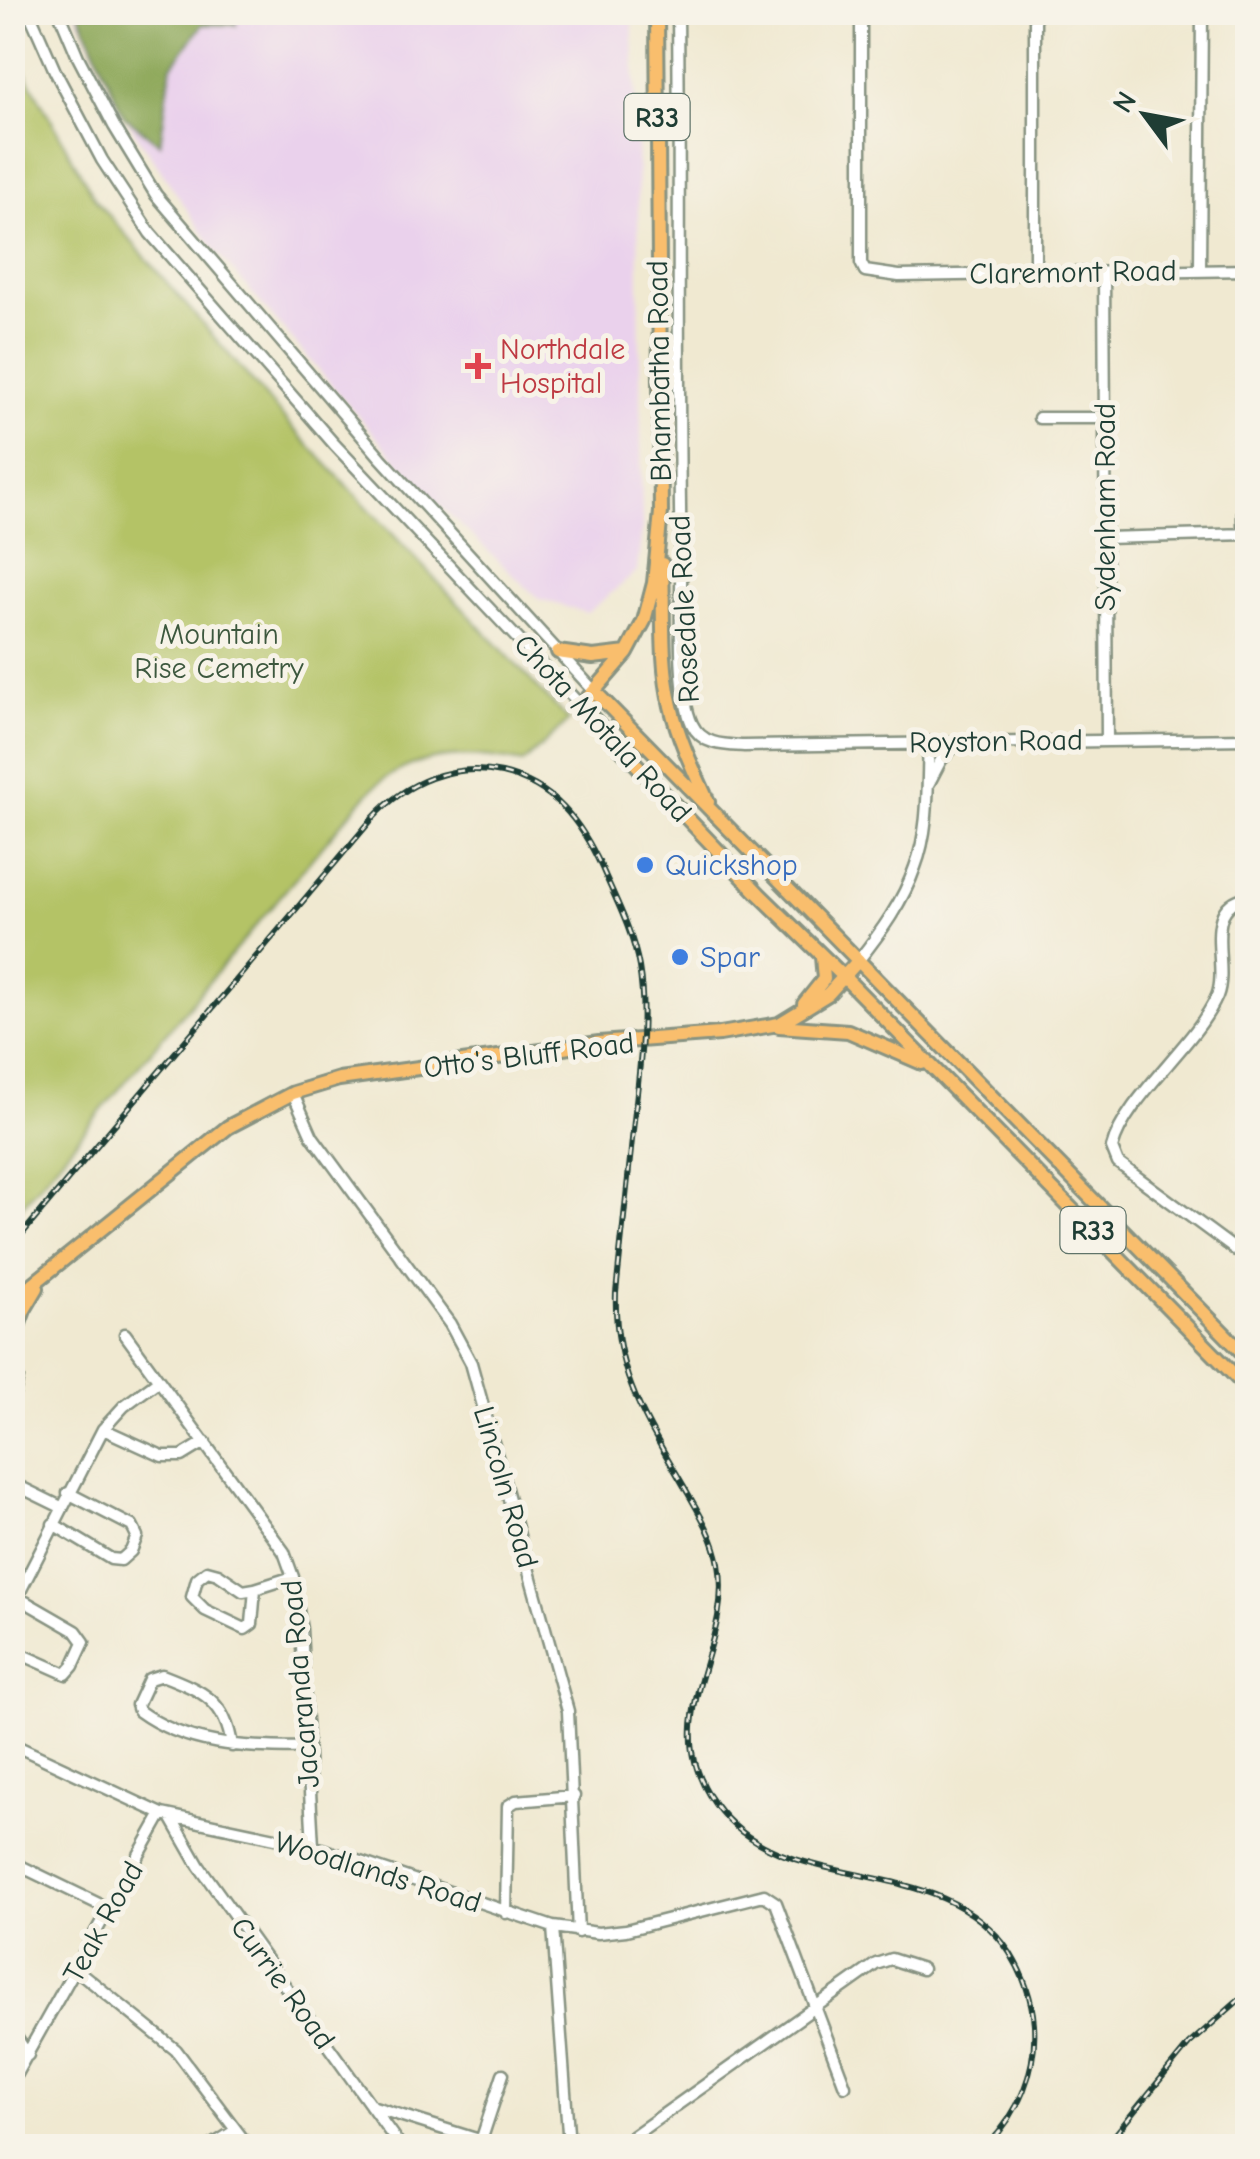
<svg xmlns="http://www.w3.org/2000/svg" width="1260" height="2159" viewBox="0 0 1260 2159" font-family="'Comic Neue',sans-serif">
<style>
.built{fill:#ead1ec}
.green{fill:#b4c366;stroke:#6a804d;stroke-width:2.5}
.forest{fill:#8fa95b;stroke:#577348;stroke-width:2.5}
.lines{fill:none;stroke-linecap:round;stroke-linejoin:round}
.minor-casing{stroke:#889382;stroke-width:15}
.major-casing{stroke:#889382;stroke-width:18}
.highway-casing{stroke:#889382;stroke-width:20}
.minor{stroke:#fff;stroke-width:10}
.major{stroke:#f9be6d;stroke-width:12}
.highway{stroke:#f9be6d;stroke-width:15}
.rail-casing{stroke:#1f3d34;stroke-width:6}
.rail{stroke:#f7f3e8;stroke-width:2.5;stroke-dasharray:8;stroke-linecap:butt}
.health-dot{fill:#e0444e;stroke:#f7f3e8;stroke-width:4}
.shop-dot{fill:#3f7fe0;stroke:#f7f3e8;stroke-width:4}
.labels{text-anchor:middle;stroke-width:10;stroke-linejoin:round;paint-order:stroke}
.shield{fill:#f7f3e8;stroke:#60746a;stroke-width:2.5}
.shield-label{font-size:28px;font-weight:bold;fill:#1f3d34}
.street-label{font-size:30px;fill:#1f3d34;stroke:#f7f3e8}
.health-label{font-size:30px;fill:#be3a42;stroke:#f7f3e8;text-anchor:start}
.park-label{font-size:30px;fill:#3d583e;stroke:#f7f3e8}
.shop-label{font-size:30px;fill:#366cbe;stroke:#f7f3e8;text-anchor:start}
</style>
<rect width="100%" height="100%" fill="#f7f3e8"/>
<filter id="ink" filterUnits="userSpaceOnUse"><feTurbulence type="fractalNoise" baseFrequency=".01" numOctaves="2"/><feDisplacementMap in="SourceGraphic" scale="20" xChannelSelector="R" yChannelSelector="G"/><feConvolveMatrix kernelMatrix="1 2 1 2 8 2 1 2 1" color-interpolation-filters="sRGB"/></filter>
<filter id="wash" filterUnits="userSpaceOnUse"><feTurbulence type="fractalNoise" baseFrequency=".0048" numOctaves="4" result="noise"/><feDisplacementMap in="SourceGraphic" scale="40" xChannelSelector="R" yChannelSelector="G"/><feGaussianBlur stdDeviation="2.25" result="paint"/><feColorMatrix in="noise" values="0 0 0 0 0 0 0 0 0 0 0 0 0 0 0 0 0 1.4 0 .05"/><feComposite in="paint" operator="in"/></filter>
<g filter="url(#wash)">
<rect width="100%" height="100%" fill="#f0e9d1"/>
<!-- built -->
<path class="built" d="M 76,13 L 632,13 L 637,128 L 642,528 L 637,572 L 587,613 L 539,599 L 417,484 L 214,249 L 121,112 Z"/>
<!-- green -->
<path class="green" d="M 13,51 L 95,199 L 288,423 L 569,721 L 523,763 C 473,753 421,750 378,784 C 366,794 356,808 345,819 L 13,1216 Z"/>
<!-- forest -->
<path class="forest" d="M 79,13 L 236,13 L 236,25 L 203,24 L 171,67 L 160,144 L 124,116 Z"/>
</g>
<g filter="url(#ink)">
<g class="lines">
<!-- minor casing -->
<g class="minor-casing">
<path id="minor" d="M 29,12 L 55,71 L 102,160 L 150,233 L 334,444 L 581,706
M 59,12 L 78,57 L 114,126 L 156,195 L 381,458 L 595,692
M 678,12 C 680,197 677,381 681,566 C 682,605 676,690 692,724 C 702,745 723,745 744,746 L 1248,739
M 861,12 L 861,263 L 865,271 L 899,276 L 1248,270
M 1200,269 L 1202,12
M 1035,274 L 1035,12
M 1104,274 L 1107,740
M 1242,401 L 1243,534
M 1039,418 L 1104,418
M 1105,538 L 1248,534
M 929,783 L 941,760 L 957,743
M 1248,897 C 1199,906 1230,964 1217,996 C 1196,1045 1125,1098 1112,1148 L 1118,1163 L 1248,1259
M 858,961 C 881,932 903,902 915,867 C 930,828 927,783 929,742
M 293,1093 L 312,1136 L 450,1324 L 471,1363 L 568,1711 L 578,1932
M 125,1334 L 284,1552 L 293,1577 L 301,1629 L 313,1846
M 12,1355 L 18,1378 L 12,1401
M 103,1429 L 162,1456 L 182,1456 L 205,1442
M 12,1483 L 61,1507
M 53,1524 L 111,1559 L 121,1560 L 131,1551 L 137,1536 L 132,1526 L 68,1493
M 255,1589 L 243,1591 L 218,1574 L 207,1571 L 197,1579 L 192,1597 L 205,1610 L 245,1629 L 252,1624 L 255,1589 L 293,1577
M 12,1607 L 103,1429 L 124,1406 L 158,1381
M 12,1650 L 66,1674 L 73,1666 L 84,1642 L 76,1631 L 17,1597
M 12,1744 L 162,1814 L 313,1846 L 553,1927 L 598,1933 L 626,1930 L 764,1895 L 776,1903 L 845,2086
M 232,1746 C 226,1701 203,1691 162,1675 L 149,1679 L 137,1705 L 139,1711 C 190,1748 247,1747 307,1748
M 171,1817 L 199,1866 L 400,2146
M 12,1862 L 109,1909
M 506,1913 L 508,1806 L 516,1801 L 574,1796
M 553,1927 L 569,2146
M 77,1970 L 176,2050 L 248,2146
M 12,2031 L 28,2055
M 12,2081 L 162,1814
M 371,2106 L 498,2146
M 481,2141 L 503,2074
M 211,2146 L 236,2130
M 619,2146 L 876,1964 L 891,1959 L 922,1969"/>
</g>
<!-- major casing -->
<g class="major-casing">
<path id="major" d="M 657,12 L 661,512 L 654,583 L 644,621 L 627,653 L 581,706 L 759,894 L 845,978 L 1248,1389
M 662,564 C 664,611 660,661 671,706 C 679,740 694,771 708,802
M 558,652 L 593,657 L 627,653
M 595,692 L 1248,1358
M 804,1004 L 824,979 L 822,957
M 779,1026 L 848,1031 L 922,1063
M 12,1301 L 228,1127 L 293,1093 L 339,1079 L 599,1043 L 720,1034 L 779,1024 L 828,994 L 858,961
M 12,1342 L 24,1310 L 37,1288"/>
</g>
<!-- highway casing -->
<g class="highway-casing">
<path id="highway" d="M 1238,2146 L 1248,2140"/>
</g>
<!-- minor -->
<use href="#minor" class="minor"/>
<!-- major -->
<use href="#major" class="major"/>
<!-- highway -->
<use href="#highway" class="highway"/>
<!-- rail casing -->
<g class="rail-casing">
<path id="rail" d="M 12,1246 L 373,818 C 406,782 453,762 502,773 C 554,785 581,822 602,868 C 616,900 633,932 639,967 C 647,1015 640,1064 635,1111 C 629,1172 622,1232 616,1293 C 613,1373 647,1422 685,1488 C 699,1513 714,1536 719,1564 C 734,1650 654,1718 715,1804 C 783,1901 942,1848 1010,1953 C 1023,1974 1032,1998 1034,2024 C 1037,2071 1019,2113 987,2146
M 1106,2146 L 1189,2044 L 1248,1992"/>
</g>
<!-- rail -->
<use href="#rail" class="rail"/>
</g>
</g>
<!-- markers -->
<path class="health-dot" d="M473 351h10v10h10v10h-10v10h-10v-10h-10v-10h10z"/>
<g class="shop-dot">
<circle cx="645" cy="865" r="10"/>
<circle cx="680" cy="957" r="10"/>
</g>
<g class="labels">
<!-- shield labels -->
<g class="shield">
<rect x="624.5" y="94" width="65" height="46" rx="8"/>
<rect x="1060.5" y="1207" width="65" height="46" rx="8"/>
</g>
<g class="shield-label">
<text x="657" y="127">R33</text>
<text x="1093" y="1240">R33</text>
</g>
<!-- street labels -->
<g class="street-label">
<text transform="translate(1073 272) rotate(-1)" y="10">Claremont Road</text>
<text transform="translate(659 371) rotate(-91)" y="10">Bhambatha Road</text>
<text transform="translate(1105 507) rotate(-90)" y="10">Sydenham Road</text>
<text transform="translate(684 609) rotate(-93)" y="10">Rosedale Road</text>
<text transform="translate(603 728) rotate(47)" y="10">Chota Motala Road</text>
<text transform="translate(996 741) rotate(-1)" y="10">Royston Road</text>
<text transform="translate(529 1055) rotate(-7)" y="10">Otto's Bluff Road</text>
<text transform="translate(506 1487) rotate(74)" y="10">Lincoln Road</text>
<text transform="translate(300 1684) rotate(-95)" y="10">Jacaranda Road</text>
<text transform="translate(378 1872) rotate(17)" y="10">Woodlands Road</text>
<text transform="translate(103 1922) rotate(-61)" y="10">Teak Road</text>
<text transform="translate(283 1983) rotate(54)" y="10">Currie Road</text>
</g>
<!-- health labels -->
<g class="health-label">
<text x="500" y="359">Northdale<tspan x="500" dy="34">Hospital</tspan></text>
</g>
<!-- park labels -->
<g class="park-label">
<text x="219" y="644">Mountain<tspan x="219" dy="34">Rise Cemetry</tspan></text>
</g>
<!-- shop labels -->
<g class="shop-label">
<text x="665" y="875">Quickshop</text>
<text x="700" y="967">Spar</text>
</g>
</g>
<!-- margin -->
<rect width="1260" height="2159" fill="none" stroke="#f7f3e8" stroke-width="50"/>
<!-- north arrow -->
<g transform="translate(1145 115) rotate(302)" stroke="#f7f3e8" stroke-width="8" paint-order="stroke">
<path d="M0-8L18 38L0 25L-18 38Z" fill="#1f3d34"/>
<text y="-15" font-size="28" font-weight="bold" text-anchor="middle" fill="#1f3d34">N</text>
</g>
</svg>
